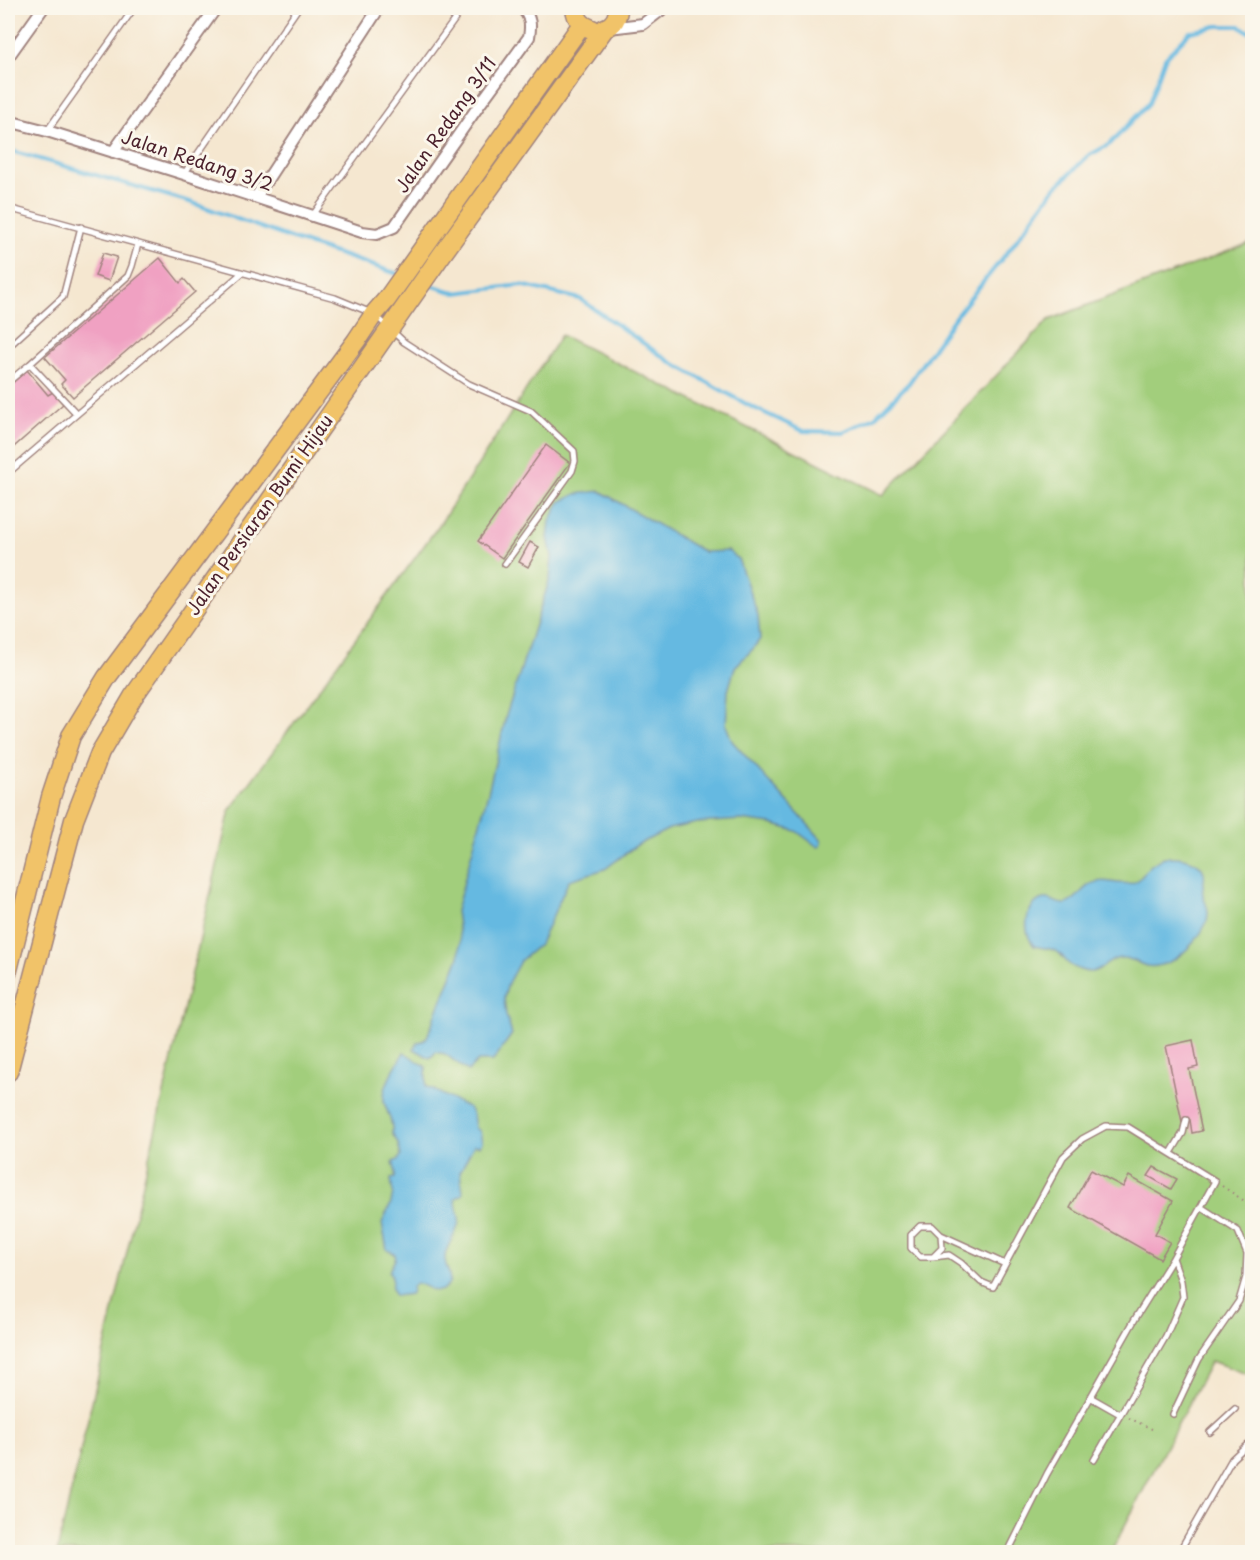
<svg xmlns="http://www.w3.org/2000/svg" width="1260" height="1560" viewBox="0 0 1260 1560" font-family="'Playpen Sans',sans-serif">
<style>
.green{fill:#a2ce7b;stroke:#767653;stroke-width:1.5}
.water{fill:#65b9e1;stroke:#586c86;stroke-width:1.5}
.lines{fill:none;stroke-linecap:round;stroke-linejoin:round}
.stream{stroke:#65b9e1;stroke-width:4}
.building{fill:#f0a1c2}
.service-casing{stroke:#a0837e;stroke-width:8}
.minor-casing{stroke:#a0837e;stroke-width:14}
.primary-casing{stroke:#a0837e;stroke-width:21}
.path{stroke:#a0837e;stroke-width:2;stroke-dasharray:1.5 4.5;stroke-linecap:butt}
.service{stroke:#fff;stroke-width:5}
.minor{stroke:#fff;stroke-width:10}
.primary{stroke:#f1c369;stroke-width:18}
.labels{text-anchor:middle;stroke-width:6;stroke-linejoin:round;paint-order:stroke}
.street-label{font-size:18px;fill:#4a1f2b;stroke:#fbf7ec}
</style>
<rect width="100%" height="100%" fill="#fbf7ec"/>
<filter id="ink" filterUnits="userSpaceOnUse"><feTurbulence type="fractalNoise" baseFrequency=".0167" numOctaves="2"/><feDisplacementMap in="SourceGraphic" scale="12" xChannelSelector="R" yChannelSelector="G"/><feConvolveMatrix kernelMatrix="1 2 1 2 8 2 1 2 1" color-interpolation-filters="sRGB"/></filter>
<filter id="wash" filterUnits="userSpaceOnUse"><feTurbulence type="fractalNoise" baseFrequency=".008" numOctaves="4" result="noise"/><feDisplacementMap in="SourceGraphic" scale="24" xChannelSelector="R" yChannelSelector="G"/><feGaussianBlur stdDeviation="1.35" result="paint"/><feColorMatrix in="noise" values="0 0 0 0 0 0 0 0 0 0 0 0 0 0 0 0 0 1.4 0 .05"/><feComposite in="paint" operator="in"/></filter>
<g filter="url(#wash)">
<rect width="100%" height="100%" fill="#f5e7d0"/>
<!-- green -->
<path class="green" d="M 1252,242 L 1252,1376 L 1211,1361 L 1111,1552 L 57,1552 L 230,810 L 442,521 L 561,335 L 883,495 L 1049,320 Z"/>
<!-- water -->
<path class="water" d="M 600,491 L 704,552 L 728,551 L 738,559 L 758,615 L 760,639 L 753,649 L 735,667 L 728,691 L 726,725 L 732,741 L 822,840 L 821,846 L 818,847 L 796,831 L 771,824 L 741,820 L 697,823 L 669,829 L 637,845 L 605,869 L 569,880 L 540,944 L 520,961 L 508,983 L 504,998 L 506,1015 L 512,1034 L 493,1061 L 478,1061 L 468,1071 L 445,1054 L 436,1052 L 430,1058 L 414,1049 L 418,1042 L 423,1041 L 427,1037 L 459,957 L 460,941 L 456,911 L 488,793 L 506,716 L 550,578 L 552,556 L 548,538 L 550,521 L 560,502 L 576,494 Z
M 1164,857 C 1176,856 1201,858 1204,873 C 1206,880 1201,888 1203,895 C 1204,901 1208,906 1208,912 C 1209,929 1188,950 1175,959 C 1166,964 1154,969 1144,965 C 1137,963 1131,958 1123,958 C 1110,957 1103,971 1090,972 C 1084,972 1074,968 1069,964 C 1064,960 1062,954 1056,951 C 1050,948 1041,948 1034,946 C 1025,935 1024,919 1032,907 C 1035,903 1038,900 1043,899 C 1051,897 1057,905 1065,904 C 1076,902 1081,889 1091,884 C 1105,877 1118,886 1132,883 C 1141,881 1143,873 1149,867 C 1153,863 1159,860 1164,857 Z
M 404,1052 L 426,1067 L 426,1086 L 469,1108 L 473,1115 L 475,1128 L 480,1131 L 482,1142 L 480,1146 L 474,1145 L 460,1172 L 463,1192 L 462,1195 L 455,1199 C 456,1206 460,1216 459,1222 C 458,1233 446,1244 445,1257 C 444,1269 458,1281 442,1290 C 433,1294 425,1285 416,1283 L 412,1287 L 411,1294 L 395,1296 C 390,1289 392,1284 392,1276 L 389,1272 C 391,1262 404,1256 387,1250 L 382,1223 L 391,1203 L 393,1193 L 391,1179 L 395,1178 L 395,1169 L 393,1162 L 398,1160 L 401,1156 L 398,1143 L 392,1133 C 394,1122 386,1111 384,1101 C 382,1086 397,1065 404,1052 Z"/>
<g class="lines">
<!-- stream -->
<path class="stream" d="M 8,150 L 190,202 L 290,238 L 398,274
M 428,284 L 455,293 L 521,285 L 580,299 L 669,361 L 750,406 L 803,431 L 843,432 L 875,417 L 909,383 L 955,317 L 1010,249 L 1055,188 L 1088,156 L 1110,144 L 1149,103 L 1165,58 L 1190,32 L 1217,26 L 1240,26 L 1252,34"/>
</g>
<g id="blocks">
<!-- building -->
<path class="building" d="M 103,253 L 117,257 L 109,281 L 95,276 Z
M 160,258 L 180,283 L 184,279 L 195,292 L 73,397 L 61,384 L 65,380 L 45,357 Z
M 27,370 L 48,395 L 53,392 L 63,404 L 8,452 L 8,387 Z
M 546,445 L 570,463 L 502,558 L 478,541 Z
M 530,542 L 539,547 L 528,567 L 519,562 Z
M 1193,1040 L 1198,1067 L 1189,1069 L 1202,1131 L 1192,1133 L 1190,1120 L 1182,1122 L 1166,1046 Z
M 1154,1167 L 1177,1179 L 1171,1189 L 1148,1176 Z
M 1091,1170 L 1123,1187 L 1129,1176 L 1173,1201 L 1155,1234 L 1170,1242 L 1160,1259 L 1070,1208 Z"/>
</g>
</g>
<g filter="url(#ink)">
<use href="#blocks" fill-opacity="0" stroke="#a0837e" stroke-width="1.5"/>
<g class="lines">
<!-- service casing -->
<g class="service-casing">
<path id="service" d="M 47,131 L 134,8
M 184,174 L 298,8
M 8,208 L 335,298 L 374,314 L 404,342 L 469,384 L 531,411 L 574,451 L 575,461 L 572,471 L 505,564
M 313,215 L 463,8
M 8,347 L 63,297 L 81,227
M 30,364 L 77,414
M 8,382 L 30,364 L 128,276 L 132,266 L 138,244
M 8,473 L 242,273
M 1171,1153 L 1183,1133 L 1186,1120
M 941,1235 L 942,1248 L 933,1257 L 920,1257 L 911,1248 L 911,1235 L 920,1226 L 932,1226 L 941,1235 L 1005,1264
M 933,1257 L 949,1255 L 961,1263 L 981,1282 L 993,1287 L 1063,1157 L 1082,1139 L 1106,1126 L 1128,1127 L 1215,1181 L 1173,1258 L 1135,1319 L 1047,1474 L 1008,1552
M 1090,1397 L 1120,1414
M 1173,1414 L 1199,1359 L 1239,1301 L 1246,1277 L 1247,1253 L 1238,1231 L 1201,1207
M 1210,1432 L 1235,1409
M 1094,1460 L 1166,1336 L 1183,1297 L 1181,1281 L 1173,1258
M 1179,1552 L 1232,1459 L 1248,1444 L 1252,1442"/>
</g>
<!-- minor casing -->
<g class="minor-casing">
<path id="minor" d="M 609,28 L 643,24 L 660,11 L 662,8
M 8,57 L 43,8
M 8,121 L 47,131 L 184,174 L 362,232 L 377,234 L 394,227 L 480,104 L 529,37 C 531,26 531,17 522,8
M 113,152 L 216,8
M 256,197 L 379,8"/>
</g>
<!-- primary casing -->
<g class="primary-casing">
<path id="primary" d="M 575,8 C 576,18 581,26 592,29
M 8,970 L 51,797 L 71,736 L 107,677 L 356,341 L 374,314 L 387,299 L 582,24
M 8,1072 L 74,820 L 100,753 L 133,697 L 440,257 L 605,28 C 614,25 618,17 618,8"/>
</g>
<!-- path -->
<path class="path" d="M 1222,1186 L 1252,1206
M 1129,1418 L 1156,1431"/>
<!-- service -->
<use href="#service" class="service"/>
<!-- minor -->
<use href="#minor" class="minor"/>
<!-- primary -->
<use href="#primary" class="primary"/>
</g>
</g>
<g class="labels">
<!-- street labels -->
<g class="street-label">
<text transform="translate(446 125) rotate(-55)" y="6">Jalan Redang 3/11</text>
<text transform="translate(197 161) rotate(18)" y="6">Jalan Redang 3/2</text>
<text transform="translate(260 515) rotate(-55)" y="6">Jalan Persiaran Bumi Hijau</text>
</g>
</g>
<!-- margin -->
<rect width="1260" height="1560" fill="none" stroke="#fbf7ec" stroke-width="30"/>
</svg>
